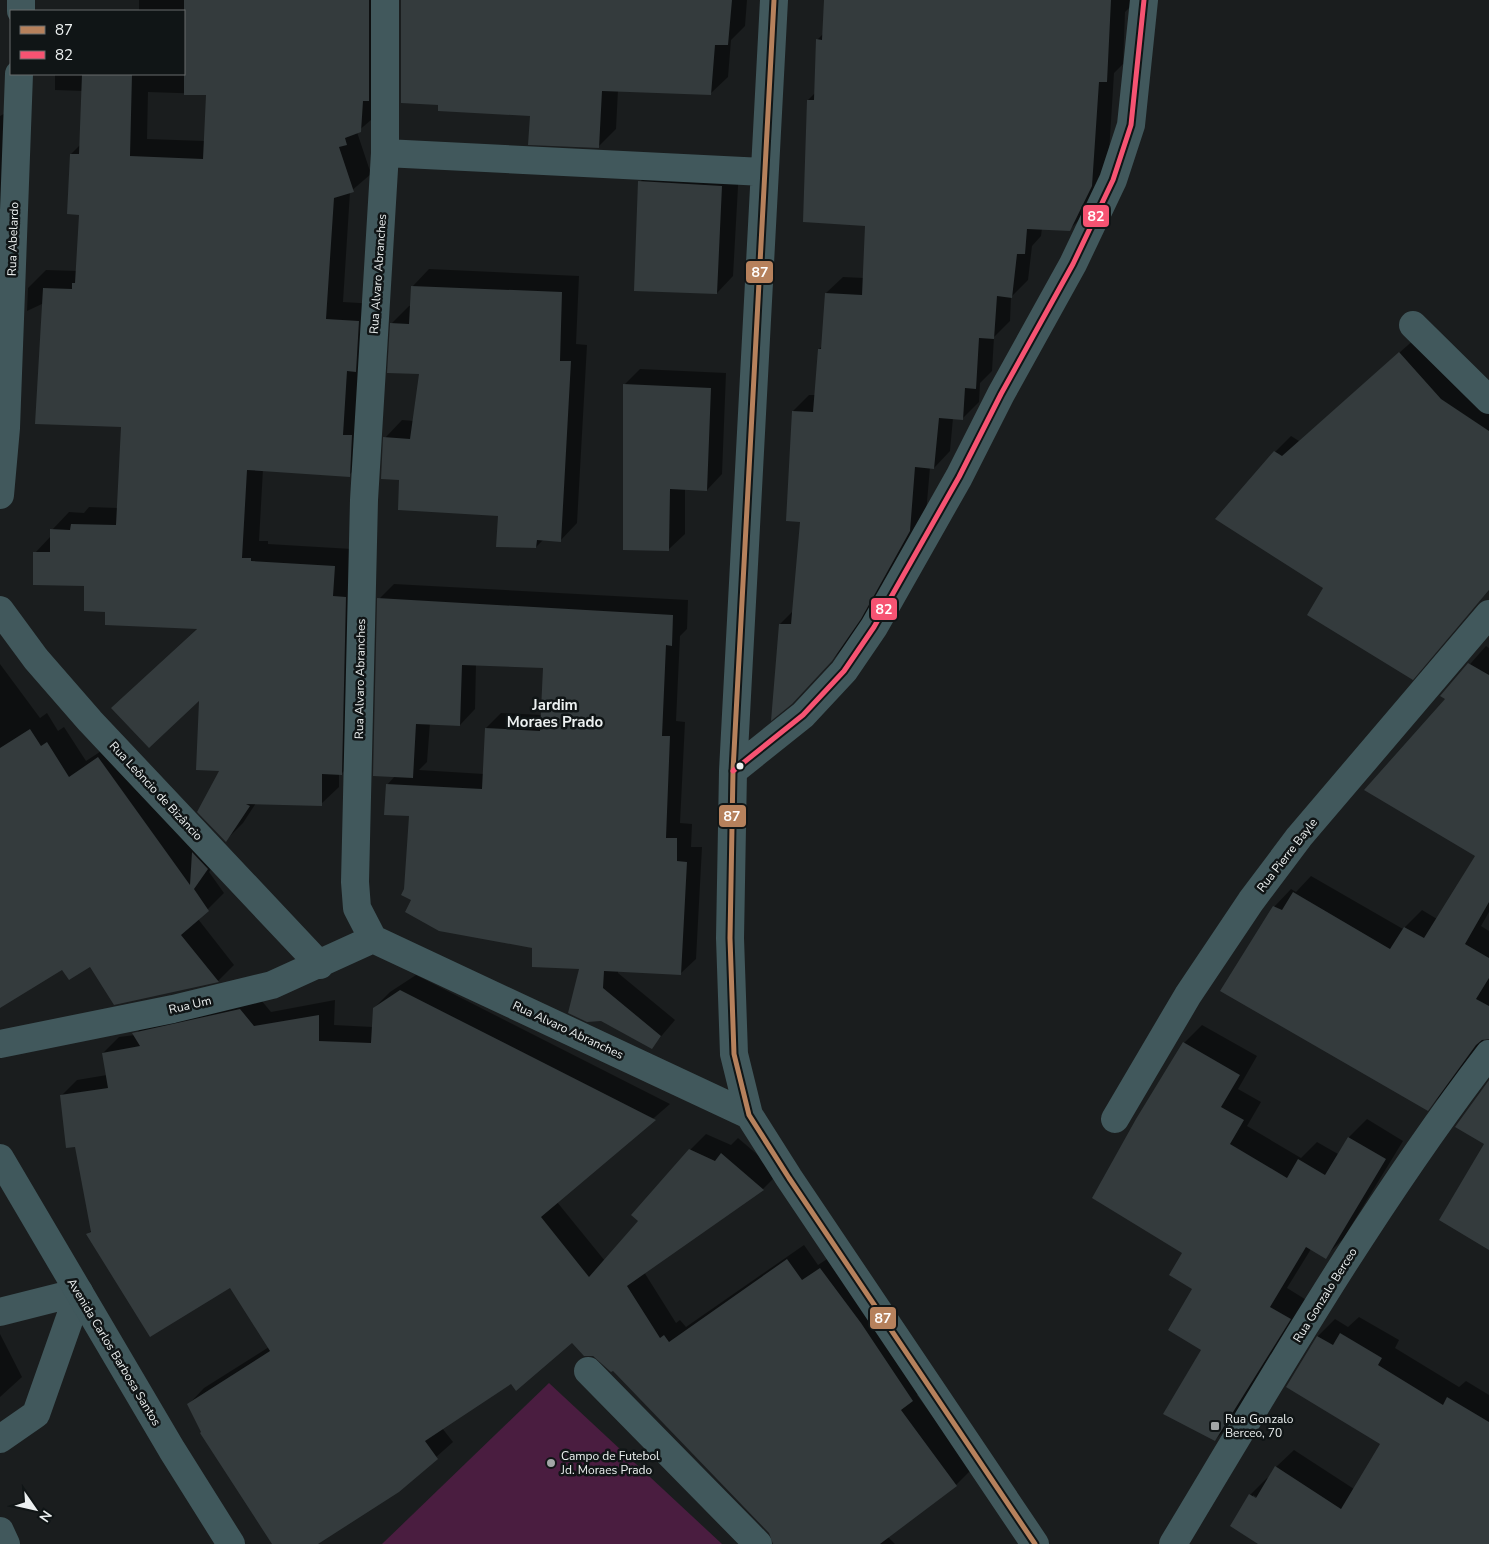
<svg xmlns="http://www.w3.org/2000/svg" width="1489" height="1544" viewBox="0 0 1489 1544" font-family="'Nunito Sans',sans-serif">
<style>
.green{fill:#4a1d40}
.shadow{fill:#0007;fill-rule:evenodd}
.building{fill:#343b3d}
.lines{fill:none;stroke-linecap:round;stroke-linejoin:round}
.minor{stroke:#41585c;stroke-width:28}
.major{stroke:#40585c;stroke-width:28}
.bus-1-casing{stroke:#101516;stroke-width:9}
.bus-2-casing{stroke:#101516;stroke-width:9}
.bus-1{stroke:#b6815c;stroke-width:5}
.bus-2{stroke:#f65372;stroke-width:5}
.bus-dot{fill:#ecf0f0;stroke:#101516;stroke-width:2}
.poi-dot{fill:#a2a6a6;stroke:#101516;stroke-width:2}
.labels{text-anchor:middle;stroke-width:5;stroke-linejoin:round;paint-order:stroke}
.street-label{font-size:12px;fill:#ecf0f0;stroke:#101516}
.poi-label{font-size:12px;fill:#ecf0f0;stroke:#101516;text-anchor:start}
.quarter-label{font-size:15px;font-weight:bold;fill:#ecf0f0;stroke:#101516}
.line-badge{stroke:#101516;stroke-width:2}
.badge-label{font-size:14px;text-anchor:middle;font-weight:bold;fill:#fff}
</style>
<rect width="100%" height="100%" fill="#1a1d1e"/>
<!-- green -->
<path class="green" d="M 549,1383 L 722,1544 L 382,1544 Z"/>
<!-- shadow -->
<path class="shadow" d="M 139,0 L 387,0 L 378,114 L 357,132 L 371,174 L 350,192 L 343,302 L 376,304 L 367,458 L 349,475 L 263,469 L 259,541 L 268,541 L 268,544 L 352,549 L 359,756 L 341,774 L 339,774 L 339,787 L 321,804 L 256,803 L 243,823 L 226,840 L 221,770 L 200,698 L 130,691 L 198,628 L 107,611 L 86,585 L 35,553 L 51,536 L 52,530 L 69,512 L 84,513 L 89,507 L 118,508 L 123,426 L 44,303 L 27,311 L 28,288 L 46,270 L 77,271 L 80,213 L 71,154 L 80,145 L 83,91 L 55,90 L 55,74 L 184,74 L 184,11 L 139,11 ZM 148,92 L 207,94 L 205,141 L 147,139 Z
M 438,0 L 747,0 L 745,26 L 731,40 L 728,77 L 710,94 L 618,90 L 616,129 L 598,147 L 531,115 Z
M 825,0 L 1137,0 L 1125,12 L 1123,64 L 1114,73 L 1108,169 L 1086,213 L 1069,230 L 1042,228 L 1041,236 L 1032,246 L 1028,280 L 1011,297 L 1010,321 L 994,337 L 992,371 L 980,383 L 979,402 L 962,419 L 953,418 L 950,451 L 934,468 L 930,467 L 926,514 L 877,601 L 848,643 L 809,685 L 780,624 L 794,610 L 802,521 L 793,411 L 809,395 L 816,395 L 819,349 L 823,346 L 826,293 L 843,277 L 864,278 L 867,225 L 808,100 L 815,93 L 817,40 L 824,33 Z
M 13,109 L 0,320 L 0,116 Z
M 656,165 L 739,169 L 733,276 L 717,293 L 640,182 Z
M 429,269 L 579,276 L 576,344 L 587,345 L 577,523 L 560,541 L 543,540 L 536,547 L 499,515 L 400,479 L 385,438 L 402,420 L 414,421 L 421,372 L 392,323 L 409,306 L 411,306 L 412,287 Z
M 1416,338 L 1489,405 L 1489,590 L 1412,678 L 1325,588 L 1275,452 L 1291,436 L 1299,441 Z
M 640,369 L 726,373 L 722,474 L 707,490 L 685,489 L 685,534 L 669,549 L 624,385 Z
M 394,584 L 688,600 L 687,629 L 680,636 L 676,721 L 685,722 L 680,823 L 692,824 L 691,847 L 702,847 L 696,959 L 680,974 L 618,970 L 618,973 L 675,1020 L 652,1047 L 602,1020 L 581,968 L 412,899 L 405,889 L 411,815 L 387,785 L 395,776 L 379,599 ZM 476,664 L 544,667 L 542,715 L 501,713 L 486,728 L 484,774 L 419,770 L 427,762 L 430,723 L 460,725 L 475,709 Z
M 1486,646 L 1489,648 L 1489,912 L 1481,926 L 1489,931 L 1489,1037 L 1485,1038 L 1445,1092 L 1427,1109 L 1274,907 L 1291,889 L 1296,892 L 1311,876 L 1403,929 L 1422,910 L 1437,919 L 1477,856 L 1447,699 L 1442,696 Z
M 0,664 L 40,718 L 47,713 L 58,731 L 64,727 L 86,761 L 115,742 L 223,851 L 209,872 L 224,893 L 198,919 L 234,965 L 218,981 L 91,965 L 62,968 L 0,995 Z
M 416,975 L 670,1104 L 557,1202 L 605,1261 L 640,1221 L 690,1150 L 706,1134 L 731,1145 L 738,1138 L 779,1173 L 763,1189 L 644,1272 L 676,1323 L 680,1320 L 686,1327 L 804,1245 L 818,1265 L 836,1253 L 928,1384 L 917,1395 L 972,1469 L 956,1485 L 888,1537 L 895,1544 L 775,1544 L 770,1532 L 613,1370 L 572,1341 L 442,1428 L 453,1442 L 398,1491 L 316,1544 L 274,1544 L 203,1432 L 189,1404 L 204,1388 L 269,1347 L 230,1286 L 88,1234 L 92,1230 L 76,1145 L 61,1096 L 77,1080 L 107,1075 L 103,1053 L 119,1037 L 135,1035 L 149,1018 L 256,994 L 271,1012 L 335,1000 L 334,1025 L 373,1027 L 374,1008 L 390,992 Z
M 1202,1025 L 1257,1056 L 1238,1089 L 1261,1102 L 1247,1126 L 1301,1158 L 1317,1142 L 1338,1154 L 1349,1137 L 1367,1119 L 1403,1141 L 1343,1239 L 1325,1257 L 1311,1249 L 1287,1288 L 1308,1301 L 1233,1422 L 1215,1440 L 1194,1289 L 1184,1253 L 1184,1043 Z
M 1359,1317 L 1399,1340 L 1395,1348 L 1459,1387 L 1466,1381 L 1489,1395 L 1489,1544 L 1260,1544 L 1250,1495 L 1267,1478 L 1269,1479 L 1276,1467 L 1294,1450 L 1354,1489 L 1382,1443 L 1288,1386 L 1318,1336 L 1335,1319 L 1348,1327 ZM 1253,1495 L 1262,1500 L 1253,1498 Z
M 0,1334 L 22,1377 L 0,1397 Z"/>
<!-- building -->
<path class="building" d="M 184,0 L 369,0 L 369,101 L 363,101 L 361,132 L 345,138 L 347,145 L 339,147 L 354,192 L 334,198 L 326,319 L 359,321 L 356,372 L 347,371 L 343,435 L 352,435 L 350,477 L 247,470 L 242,558 L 251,558 L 251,561 L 335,566 L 333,596 L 346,597 L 342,775 L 322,774 L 322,806 L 246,804 L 250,806 L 226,842 L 197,812 L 219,771 L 196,770 L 199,701 L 149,748 L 111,708 L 197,629 L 105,625 L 105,612 L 84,611 L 84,586 L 33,585 L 33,552 L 50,552 L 50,529 L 70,530 L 71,524 L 116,525 L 121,427 L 35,424 L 43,288 L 72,289 L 72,283 L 75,283 L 79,215 L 67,214 L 70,154 L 79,154 L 82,74 L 132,74 L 130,156 L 203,159 L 206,95 L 184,95 Z
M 401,0 L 732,0 L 728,45 L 715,45 L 711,95 L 602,91 L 599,148 L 528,145 L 530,116 L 438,111 L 438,105 L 401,103 Z
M 824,0 L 1111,0 L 1107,82 L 1099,82 L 1092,186 L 1070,231 L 1027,229 L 1025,254 L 1017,254 L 1012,298 L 997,296 L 994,339 L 979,338 L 976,389 L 965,388 L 963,420 L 939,418 L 934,469 L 915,467 L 910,531 L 861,619 L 832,661 L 792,704 L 771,721 L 779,624 L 791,624 L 800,522 L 786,521 L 792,411 L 813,412 L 818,349 L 821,349 L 825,293 L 862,295 L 865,226 L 803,222 L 807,100 L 814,100 L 816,39 L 822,40 Z
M 638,181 L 722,186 L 717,294 L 634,291 Z
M 411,286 L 562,292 L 560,361 L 571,361 L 561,542 L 537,540 L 536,548 L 496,547 L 498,516 L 398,510 L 399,480 L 381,479 L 383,437 L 410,439 L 419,374 L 387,373 L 390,323 L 409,324 Z
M 1399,352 L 1441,399 L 1489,431 L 1489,590 L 1413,680 L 1307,615 L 1323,588 L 1215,519 L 1274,451 L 1282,456 Z
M 623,384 L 711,388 L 707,491 L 670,489 L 669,551 L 623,550 Z
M 377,598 L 673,615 L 672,646 L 666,645 L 662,736 L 670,736 L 666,838 L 677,838 L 677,861 L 687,862 L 681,975 L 604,971 L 603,988 L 661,1036 L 652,1049 L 601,1021 L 587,1022 L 568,1013 L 579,969 L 532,967 L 532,948 L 439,931 L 405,912 L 411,900 L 401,895 L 404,889 L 409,816 L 384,815 L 386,784 L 482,789 L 485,728 L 540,731 L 543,668 L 462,665 L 460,726 L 416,724 L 413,778 L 373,776 Z
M 1468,663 L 1489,675 L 1489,902 L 1465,944 L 1489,958 L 1489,978 L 1476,999 L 1489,1006 L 1489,1039 L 1482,1040 L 1476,1045 L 1428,1111 L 1220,991 L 1273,906 L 1282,910 L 1293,892 L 1390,949 L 1404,927 L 1424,938 L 1475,856 L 1364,790 L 1445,699 L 1440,696 Z
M 30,729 L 41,746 L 47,742 L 69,777 L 98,757 L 190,885 L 192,852 L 208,869 L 194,889 L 209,911 L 181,935 L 219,982 L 114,1005 L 90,967 L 69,980 L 62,970 L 0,1008 L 0,748 Z
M 400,990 L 656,1120 L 541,1217 L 589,1277 L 638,1221 L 631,1215 L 689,1149 L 715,1161 L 721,1153 L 764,1190 L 627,1286 L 660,1338 L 664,1335 L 669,1342 L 787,1259 L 802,1280 L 820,1268 L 861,1323 L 913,1401 L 901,1410 L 957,1486 L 880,1544 L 773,1544 L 769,1533 L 613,1371 L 611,1372 L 593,1356 L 584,1356 L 572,1343 L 516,1391 L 511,1384 L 425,1441 L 438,1459 L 399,1492 L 318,1544 L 272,1544 L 200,1433 L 201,1432 L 187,1404 L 270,1351 L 230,1288 L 150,1337 L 86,1234 L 91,1232 L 75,1147 L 66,1148 L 60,1095 L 108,1088 L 102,1053 L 140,1046 L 132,1033 L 240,1009 L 254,1026 L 319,1015 L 319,1041 L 371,1043 L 373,1008 Z
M 1183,1042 L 1240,1075 L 1221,1107 L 1244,1120 L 1230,1144 L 1287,1178 L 1298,1159 L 1325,1175 L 1348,1137 L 1386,1159 L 1326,1259 L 1306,1247 L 1270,1307 L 1291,1319 L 1215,1441 L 1163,1414 L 1201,1350 L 1168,1330 L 1192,1289 L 1169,1275 L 1182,1253 L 1092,1198 L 1136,1119 Z
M 1489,1080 L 1489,1250 L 1439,1220 L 1484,1144 L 1455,1127 Z
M 1340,1333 L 1382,1358 L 1378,1365 L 1443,1405 L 1447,1397 L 1489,1422 L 1489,1544 L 1258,1544 L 1230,1526 L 1249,1494 L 1256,1498 L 1275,1466 L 1341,1509 L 1380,1444 L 1286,1387 L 1317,1336 L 1333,1345 Z"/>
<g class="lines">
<!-- minor -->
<path class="minor" d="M 385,0 L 385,153 L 364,500 L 355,882 L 357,908 L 373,939 L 749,1115
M 774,0 L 733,771 L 730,938 L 734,1054 L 749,1115 L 789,1178 L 1035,1544
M 21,11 L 21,0
M 385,153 L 764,172
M 1413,325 L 1489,400
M 0,495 L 6,428 L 19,74
M 0,610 L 36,659 L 90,721 L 320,965
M 733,771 L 803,715 L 844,671 L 874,627 L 959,477 L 1001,394 L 1073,264 L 1113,180 L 1131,125 L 1144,0
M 0,1044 L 173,1009 L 272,985 L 373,939
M 1115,1119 L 1188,995 L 1251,901 L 1299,837 L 1489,614
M 0,1312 L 79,1292
M 588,1371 L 758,1544
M 0,1439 L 36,1414 L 79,1292
M 0,1531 L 6,1544
M 1173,1544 C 1273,1378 1371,1208 1489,1054"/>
<!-- major -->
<path class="major" d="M 0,1158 L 172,1450 L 231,1544"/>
<!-- bus-1 casing -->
<g class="bus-1-casing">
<path id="bus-1" d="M 774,0 L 733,771 L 730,938 L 734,1054 L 749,1115 L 789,1178 L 1035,1544"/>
</g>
<!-- bus-2 casing -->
<g class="bus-2-casing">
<path id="bus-2" d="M 733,771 L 803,715 L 844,671 L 874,627 L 959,477 L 1001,394 L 1073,264 L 1113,180 L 1131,125 L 1144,0"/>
</g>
<!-- bus-1 -->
<use href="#bus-1" class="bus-1"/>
<!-- bus-2 -->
<use href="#bus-2" class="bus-2"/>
</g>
<!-- markers -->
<circle class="bus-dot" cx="740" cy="766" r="4.5"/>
<g class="poi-dot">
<rect x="1210" y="1421" width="10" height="10" rx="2.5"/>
<circle cx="551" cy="1463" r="5"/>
</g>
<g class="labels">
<!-- street labels -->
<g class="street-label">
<text transform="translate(13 239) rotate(-88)" y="4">Rua Abelardo</text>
<text transform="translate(378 274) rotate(-86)" y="4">Rua Alvaro Abranches</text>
<text transform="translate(360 679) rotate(-89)" y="4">Rua Alvaro Abranches</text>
<text transform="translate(156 791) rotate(47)" y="4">Rua Leôncio de Bizâncio</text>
<text transform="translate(1287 855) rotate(-52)" y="4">Rua Pierre Bayle</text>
<text transform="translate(190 1005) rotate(-13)" y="4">Rua Um</text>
<text transform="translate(568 1030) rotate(25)" y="4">Rua Alvaro Abranches</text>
<text transform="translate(1325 1295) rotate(-58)" y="4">Rua Gonzalo Berceo</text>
<text transform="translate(114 1352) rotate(59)" y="4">Avenida Carlos Barbosa Santos</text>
</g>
<!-- poi labels -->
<g class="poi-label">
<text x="1225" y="1423">Rua Gonzalo<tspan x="1225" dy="14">Berceo, 70</tspan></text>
<text x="561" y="1460">Campo de Futebol<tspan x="561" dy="14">Jd. Moraes Prado</tspan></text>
</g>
<!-- quarter labels -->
<g class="quarter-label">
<text x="555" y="710">Jardim<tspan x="555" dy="17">Moraes Prado</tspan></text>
</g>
</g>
<g class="line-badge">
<rect x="1082" y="204" width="28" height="24" rx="5" fill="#f65372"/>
<rect x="745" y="260" width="29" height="24" rx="5" fill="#b6815c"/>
<rect x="870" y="597" width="28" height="24" rx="5" fill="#f65372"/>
<rect x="718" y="804" width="29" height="24" rx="5" fill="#b6815c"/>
<rect x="869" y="1306" width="28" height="24" rx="5" fill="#b6815c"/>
</g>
<g class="badge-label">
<text x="1096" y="221">82</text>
<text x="760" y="277">87</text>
<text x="884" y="614">82</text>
<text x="732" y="821">87</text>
<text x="883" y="1323">87</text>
</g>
<!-- legend -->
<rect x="10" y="10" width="175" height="65" fill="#101516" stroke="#686d6d"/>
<rect x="20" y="26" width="25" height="8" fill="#b6815c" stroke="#686d6d"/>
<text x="55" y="35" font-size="15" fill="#ecf0f0">87</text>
<rect x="20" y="51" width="25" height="8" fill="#f65372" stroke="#686d6d"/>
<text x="55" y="60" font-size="15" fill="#ecf0f0">82</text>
<!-- north arrow -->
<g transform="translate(35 1509) rotate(124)" stroke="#101516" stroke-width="4" paint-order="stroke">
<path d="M0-4L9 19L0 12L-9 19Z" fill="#ecf0f0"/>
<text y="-8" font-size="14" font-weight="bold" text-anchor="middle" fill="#ecf0f0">N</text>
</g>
</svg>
